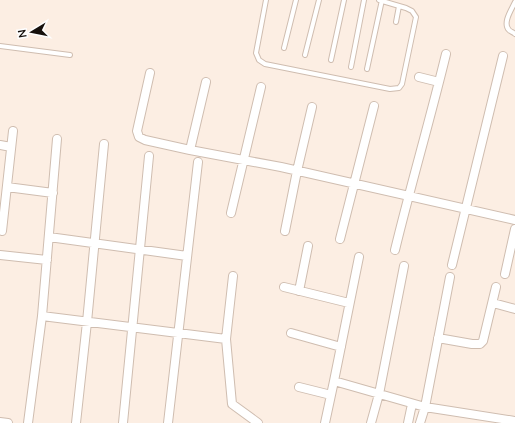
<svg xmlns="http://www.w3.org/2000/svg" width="515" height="423" viewBox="0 0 515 423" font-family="'Nunito Sans',sans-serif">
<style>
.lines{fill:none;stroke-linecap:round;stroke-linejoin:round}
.lane-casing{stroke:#cfbdb0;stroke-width:6}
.street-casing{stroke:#cfbdb0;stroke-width:10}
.lane{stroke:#fff;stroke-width:4}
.street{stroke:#fff;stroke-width:8}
</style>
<rect width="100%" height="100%" fill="#fceee3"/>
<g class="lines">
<!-- lane casing -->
<g class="lane-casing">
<path id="lane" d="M 266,0 L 256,53 L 259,60 L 265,64 L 390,89 L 399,88 L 402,84 L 416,17 L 412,11 L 406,8 L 379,0
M 515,2 C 512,9 502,23 509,30 C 511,32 513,32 515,34
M 396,22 L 399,6
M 0,46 L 70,55
M 284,48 L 296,0
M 305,55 L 319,0
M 331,60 L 344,0
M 351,67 L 364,0
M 367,69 L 382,0"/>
</g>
<!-- street casing -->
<g class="street-casing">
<path id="street" d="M 150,73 L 137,131 L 139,137 L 145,140 L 190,150 L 281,167 L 515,220
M 419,77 L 439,82
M 0,145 L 11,147
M 190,150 L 206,82
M 7,187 L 53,193
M 231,213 L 261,87
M 2,231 L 13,131
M 285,231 L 297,171 L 312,107
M 49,237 L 187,256
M 340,239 L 374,106
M 395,250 C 411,184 430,120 446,54
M 0,255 L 47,260
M 452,265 L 503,56
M 505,274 L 515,229
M 284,287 L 349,303
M 299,291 L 308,246
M 493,303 L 515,309
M 42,316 L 226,339 L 232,404 L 258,423
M 291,333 L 341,347
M 438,338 L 472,344 L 480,344 L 483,341 L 496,287
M 226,339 L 233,276
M 334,381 L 425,407 L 515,421
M 299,387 L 331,395
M 0,422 L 8,423
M 28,423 L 42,316 L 57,139
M 76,423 L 87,322 L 104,144
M 123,423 L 149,156
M 168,423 L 198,162
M 325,423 L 334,381 L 359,257
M 371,423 L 379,394 L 404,266
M 408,423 L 412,404
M 420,423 L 425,407 L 450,277"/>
</g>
<!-- lane -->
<use href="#lane" class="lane"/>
<!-- street -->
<use href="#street" class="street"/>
</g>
<!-- north arrow -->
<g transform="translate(32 32) rotate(260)" stroke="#fefefe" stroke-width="3" paint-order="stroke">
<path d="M0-3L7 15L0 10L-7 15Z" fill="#16100c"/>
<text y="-6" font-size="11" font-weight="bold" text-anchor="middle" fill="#16100c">N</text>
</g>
</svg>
